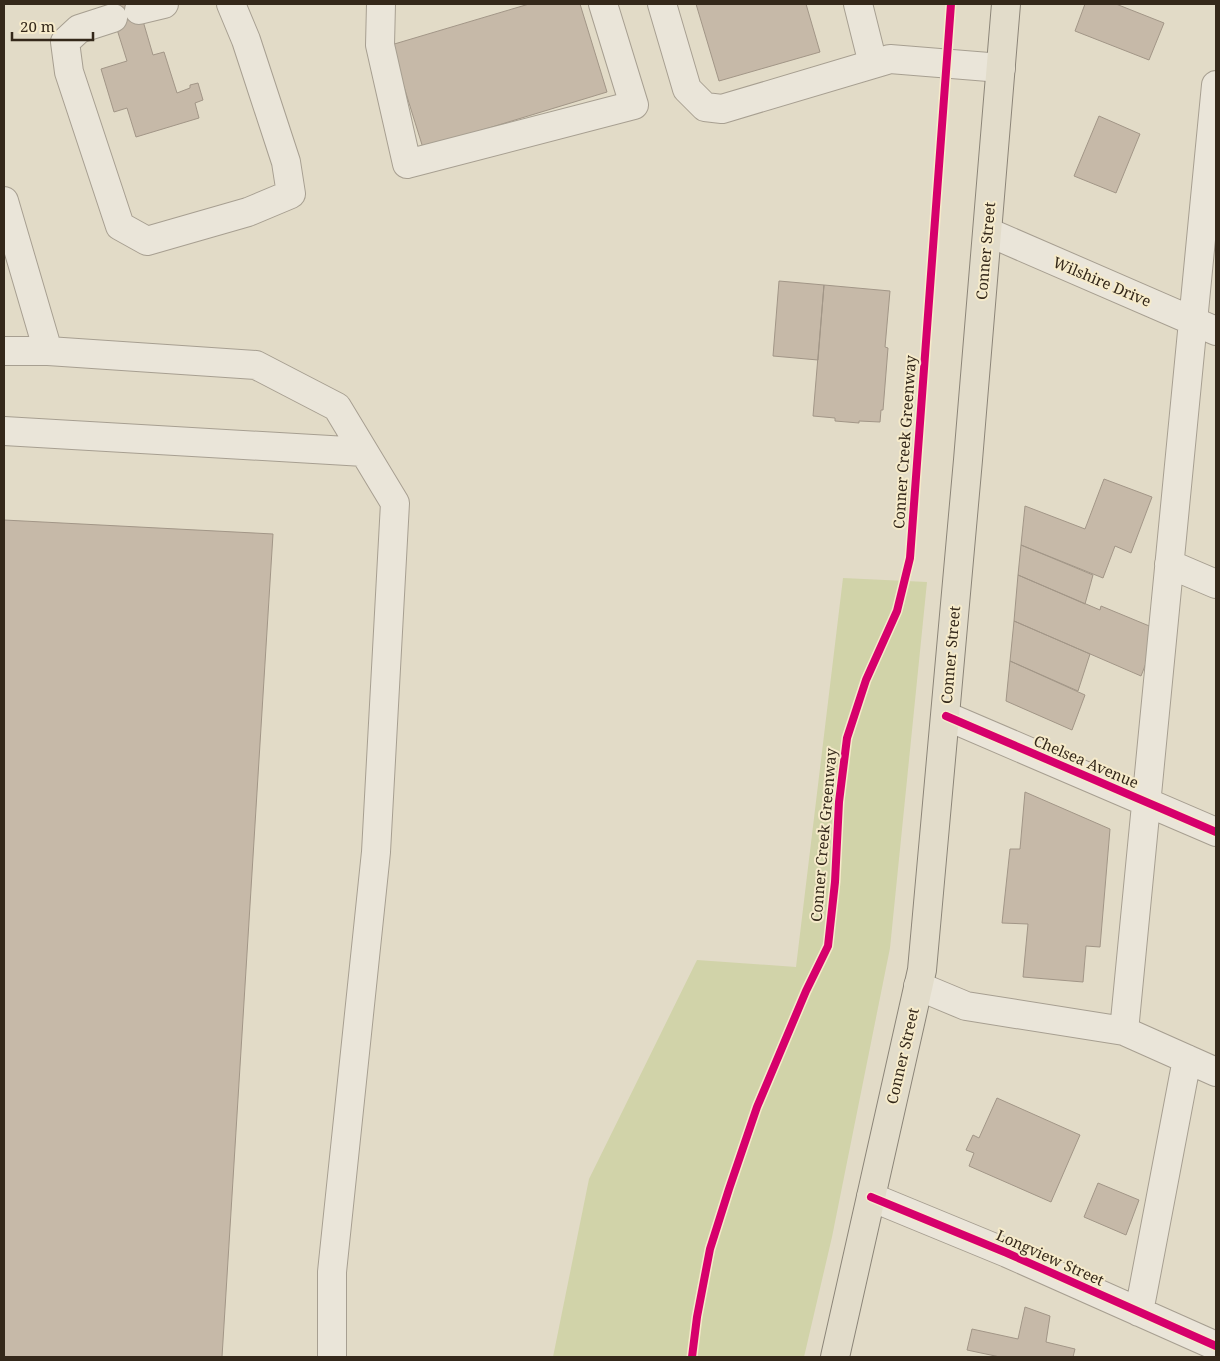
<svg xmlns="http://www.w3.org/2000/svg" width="1220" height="1361" viewBox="0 0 1220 1361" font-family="'Noto Serif',serif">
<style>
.green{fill:#d1d3a9}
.building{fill:#c6b9a8;stroke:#a29687}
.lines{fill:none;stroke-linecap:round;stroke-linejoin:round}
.minor-casing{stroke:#a79f91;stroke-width:30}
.major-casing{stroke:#8c8578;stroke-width:30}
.minor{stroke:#eae5d9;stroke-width:28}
.major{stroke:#e2dcca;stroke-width:28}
.cycleway-casing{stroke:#f6ebcb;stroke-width:11}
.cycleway{stroke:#d6006c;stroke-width:8}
.labels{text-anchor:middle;stroke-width:4;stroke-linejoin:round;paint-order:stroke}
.street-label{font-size:15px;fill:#34281a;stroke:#f6ebcb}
</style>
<rect width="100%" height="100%" fill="#e2dbc7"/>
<!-- green -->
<path class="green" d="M 843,578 L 927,582 L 890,948 L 832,1237 L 804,1357 L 553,1357 L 589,1179 L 697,960 L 796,967 Z"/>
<!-- building -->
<path class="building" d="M 109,4 L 138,4 L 153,55 L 164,52 L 177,93 L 190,88 L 190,85 L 198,83 L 203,100 L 195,103 L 199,118 L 136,137 L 127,108 L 114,112 L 101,69 L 127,61 Z
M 529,4 L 580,4 L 607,92 L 423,148 L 391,45 Z
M 696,4 L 806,4 L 820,52 L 719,81 Z
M 1085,4 L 1116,4 L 1164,23 L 1149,60 L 1075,31 Z
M 1099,116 L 1140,134 L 1116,193 L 1074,176 Z
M 779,281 L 824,285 L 818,360 L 773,356 Z
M 824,285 L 890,291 L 885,347 L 888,348 L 883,410 L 881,410 L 880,422 L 859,421 L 859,423 L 835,421 L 835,418 L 813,416 Z
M 1104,479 L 1152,497 L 1131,553 L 1115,546 L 1103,578 L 1021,545 L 1025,506 L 1085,529 Z
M 4,520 L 273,534 L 222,1357 L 4,1357 Z
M 1021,545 L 1093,575 L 1085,604 L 1018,575 Z
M 1018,575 L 1100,610 L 1101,606 L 1159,630 L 1141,676 L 1014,621 Z
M 1014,621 L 1090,654 L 1078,691 L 1010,661 Z
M 1010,661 L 1085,695 L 1072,730 L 1006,701 Z
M 1025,792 L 1110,829 L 1100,947 L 1086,946 L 1083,982 L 1023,977 L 1028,924 L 1002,923 L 1010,849 L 1020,849 Z
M 997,1098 L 1080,1135 L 1051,1202 L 969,1166 L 974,1153 L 966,1150 L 973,1135 L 979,1138 Z
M 1098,1183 L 1139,1200 L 1126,1235 L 1084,1217 Z
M 1025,1307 L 1050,1316 L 1046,1342 L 1075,1349 L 1073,1357 L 1000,1357 L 967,1350 L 972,1329 L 1018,1339 Z"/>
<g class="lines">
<!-- minor casing -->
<g class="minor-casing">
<path id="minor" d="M 381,4 L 380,45 L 407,164 L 634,105 L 603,4
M 662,4 L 687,89 L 705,107 L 722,109 L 890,59 L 1001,68
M 858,4 L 873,64
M 139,10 L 164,4
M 113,18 L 79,29 L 65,42 L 69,72 L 120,226 L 147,241 L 248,212 L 291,194 L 286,162 L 246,40 L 231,4
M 4,201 L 48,351
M 988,232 L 1216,331
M 4,351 L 48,351 L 256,365 L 337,407 L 395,503 L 376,852 L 332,1272 L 332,1357
M 4,431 L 364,452
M 1169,564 L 1216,584
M 946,716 L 1216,832
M 918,986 L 966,1006 L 1124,1031 L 1216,1072
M 1124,1031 L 1216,85
M 871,1197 L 1007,1253 L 1216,1346
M 1139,1312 L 1187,1059"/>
</g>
<!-- major casing -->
<g class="major-casing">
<path id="major" d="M 835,1357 L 922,970 L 968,460 L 1006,4"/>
</g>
<!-- minor -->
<use href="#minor" class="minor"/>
<!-- major -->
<use href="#major" class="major"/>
<!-- cycleway casing -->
<g class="cycleway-casing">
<path id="cycleway" d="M 946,716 L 1216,832
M 871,1197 L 1007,1253 L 1216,1346
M 692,1357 L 697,1317 L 710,1249 L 729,1189 L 757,1107 L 806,991 L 828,946 L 835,882 L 839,802 L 847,738 L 866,680 L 897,611 L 910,558 L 951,4"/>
</g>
<!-- cycleway -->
<use href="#cycleway" class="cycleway"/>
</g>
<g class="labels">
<!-- street labels -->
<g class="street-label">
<text transform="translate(986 251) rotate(-85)" y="5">Conner Street</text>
<text transform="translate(1102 282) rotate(23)" y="5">Wilshire Drive</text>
<text transform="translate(905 442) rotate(-86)" y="5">Conner Creek Greenway</text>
<text transform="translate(951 655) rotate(-85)" y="5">Conner Street</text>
<text transform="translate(1086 762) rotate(23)" y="5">Chelsea Avenue</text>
<text transform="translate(824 835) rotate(-85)" y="5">Conner Creek Greenway</text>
<text transform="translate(903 1056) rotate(-77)" y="5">Conner Street</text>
<text transform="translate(1050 1258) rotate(24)" y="5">Longview Street</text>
</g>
</g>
<!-- border -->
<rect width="1220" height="1361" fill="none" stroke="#34281a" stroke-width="10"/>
<!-- scale -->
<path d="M12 32v8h81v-8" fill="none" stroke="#34281a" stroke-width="2.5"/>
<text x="20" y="32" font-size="15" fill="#34281a" stroke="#f6ebcb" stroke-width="4" paint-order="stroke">20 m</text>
</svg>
